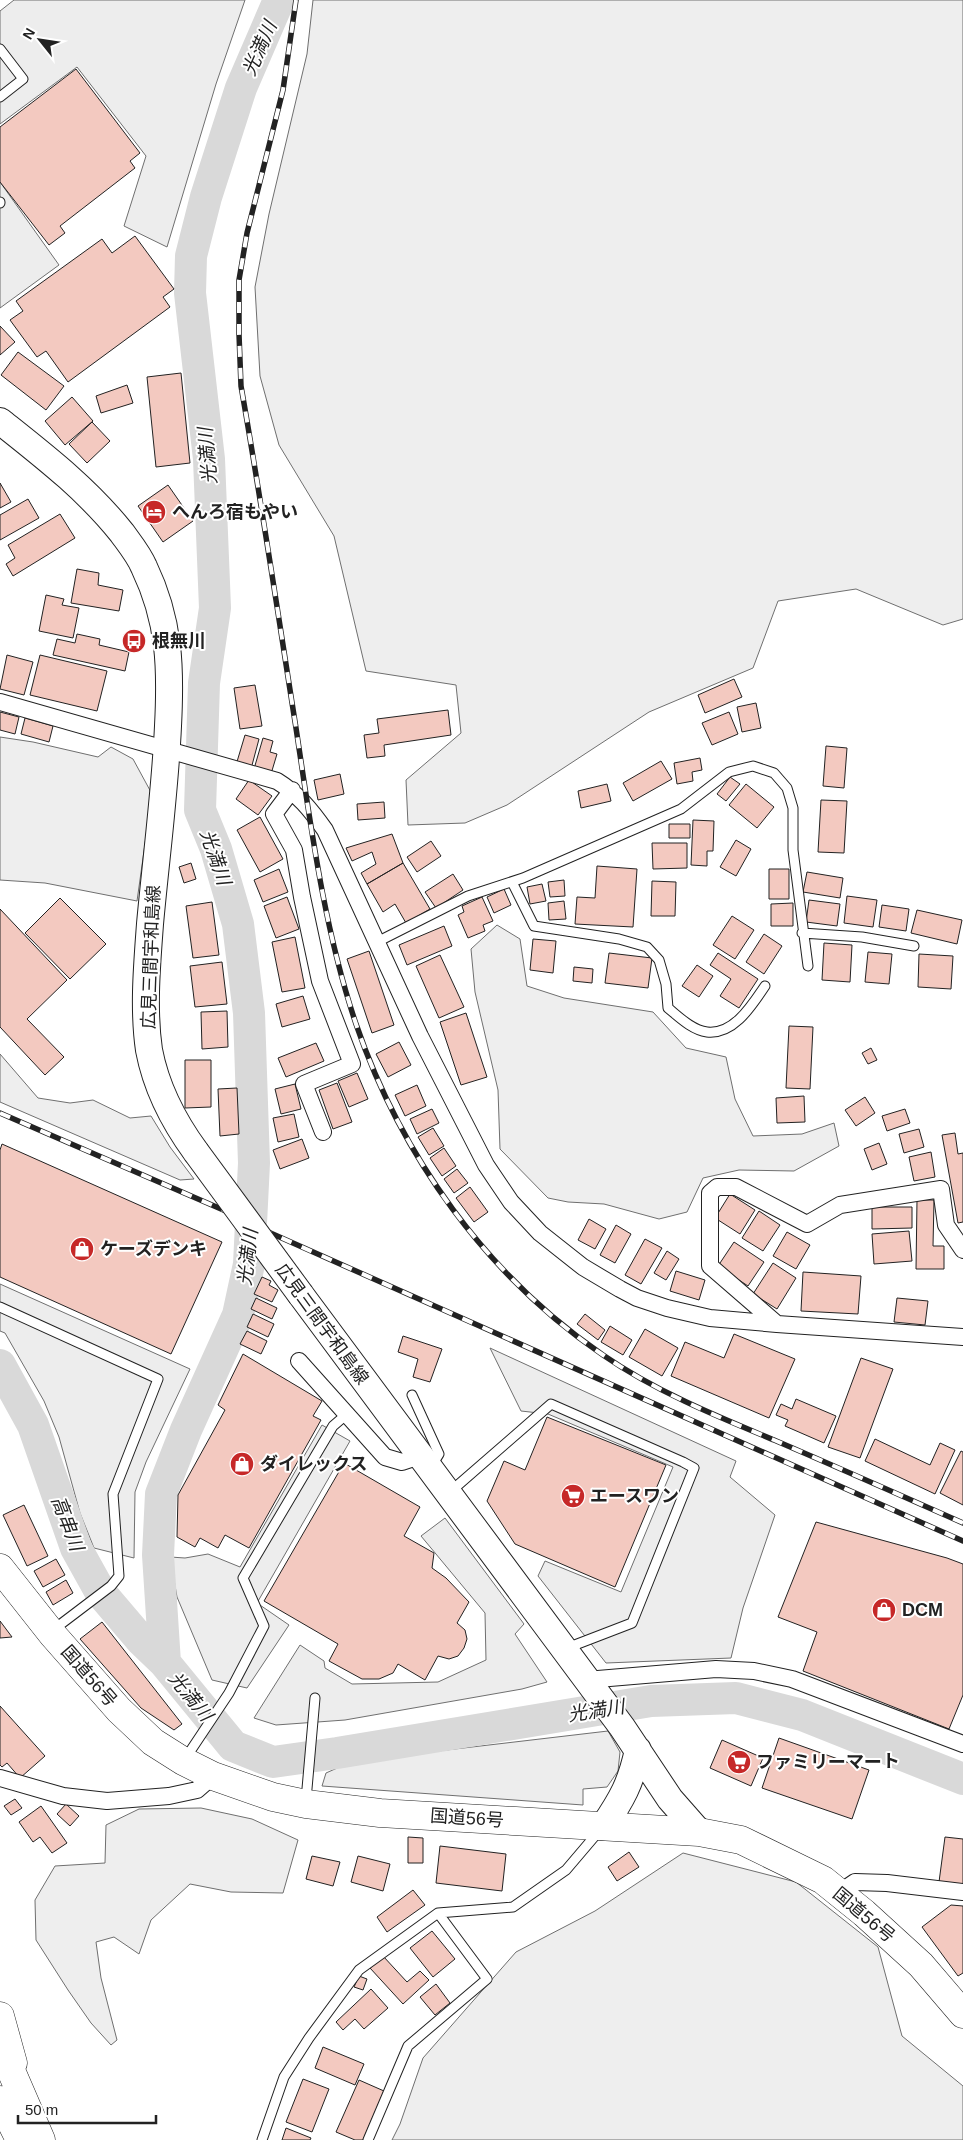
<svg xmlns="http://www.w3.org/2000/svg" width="963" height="2140" viewBox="0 0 963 2140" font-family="Helvetica,'Noto Sans JP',sans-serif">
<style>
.green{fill:#eee;stroke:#6f6f6f}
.parking{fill:#ededed;stroke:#6f6f6f}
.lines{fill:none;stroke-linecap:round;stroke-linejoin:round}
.river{stroke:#d9d9d9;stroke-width:32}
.building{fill:#f3c9c0;stroke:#222}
.lane-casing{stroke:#222;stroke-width:11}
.street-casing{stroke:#222;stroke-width:18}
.primary-casing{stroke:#222;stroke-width:28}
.highway-casing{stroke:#222;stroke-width:29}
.lane{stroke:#fff;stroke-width:9}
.street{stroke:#fff;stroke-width:16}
.primary{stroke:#fff;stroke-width:26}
.highway{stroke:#fff;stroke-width:28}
.rail-casing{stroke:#222;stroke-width:5.5}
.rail{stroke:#fff;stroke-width:4;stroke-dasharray:11;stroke-linecap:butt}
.primary-bridge-casing{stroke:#222;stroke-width:28;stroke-linecap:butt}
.primary-bridge{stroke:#fff;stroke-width:26}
.labels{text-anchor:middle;stroke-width:4;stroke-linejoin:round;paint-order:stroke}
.poi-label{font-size:18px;font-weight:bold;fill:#222;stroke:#fff;text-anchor:start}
.street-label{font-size:18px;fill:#222;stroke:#fff}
.water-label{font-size:19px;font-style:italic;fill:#222;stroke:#fff}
</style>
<rect width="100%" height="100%" fill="#fff"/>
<!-- green -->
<path class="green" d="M 313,0 L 963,0 L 963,619 L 943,625 L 856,589 L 778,601 L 753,668 L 649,712 L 507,805 L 465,823 L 408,825 L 406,780 L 461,733 L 456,685 L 366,671 L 334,536 L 279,445 L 260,376 L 255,287 L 269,214 L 307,54 Z
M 0,737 L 33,742 L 98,757 L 111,747 L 133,759 L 152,794 L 137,901 L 45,883 L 0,880 Z
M 497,925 L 520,939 L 527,986 L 564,998 L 653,1012 L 686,1048 L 726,1057 L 735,1099 L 753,1136 L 802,1134 L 834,1123 L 839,1146 L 794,1171 L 739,1170 L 703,1178 L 687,1212 L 659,1219 L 604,1204 L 568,1202 L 548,1198 L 500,1149 L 498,1090 L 475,992 L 471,949 Z
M 0,1054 L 38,1098 L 70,1103 L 93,1100 L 130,1118 L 151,1116 L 170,1147 L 194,1179 L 180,1180 L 0,1102 Z
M 201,1808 L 252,1819 L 298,1840 L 283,1893 L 231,1892 L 190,1884 L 151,1920 L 139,1954 L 114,1937 L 96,1942 L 101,1978 L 117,2040 L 111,2045 L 91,2023 L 68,1990 L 36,1940 L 35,1900 L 55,1866 L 105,1863 L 106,1825 L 139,1809 Z
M 683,1853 L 796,1882 L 878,1947 L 902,2036 L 963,2086 L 963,2140 L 392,2140 L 400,2124 L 423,2058 L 516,1952 L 595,1911 Z"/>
<!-- parking -->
<path class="parking" d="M 14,0 L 245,0 L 216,84 L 167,247 L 124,226 L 146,156 L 77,67 L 0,124 L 0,11 Z
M 0,182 L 59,265 L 0,308 Z
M 0,1284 L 190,1369 L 146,1462 L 135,1492 L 134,1558 L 94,1548 L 80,1513 L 59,1437 L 44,1401 L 5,1333 L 0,1331 Z
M 490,1348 L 736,1461 L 730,1477 L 775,1515 L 743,1608 L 731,1658 L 606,1663 L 538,1576 L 545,1561 L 621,1592 L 673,1467 L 548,1414 L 521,1411 Z
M 322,1425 L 350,1441 L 257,1603 L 289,1625 L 247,1688 L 212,1680 L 177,1597 L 170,1557 L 185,1558 L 208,1554 L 240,1567 Z
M 445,1518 L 524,1624 L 515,1634 L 547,1682 L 522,1689 L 345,1720 L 276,1725 L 254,1718 L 300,1645 L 324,1661 L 325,1668 L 352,1684 L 438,1682 L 486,1660 L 485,1613 L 421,1536 Z
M 608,1731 L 620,1752 L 618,1771 L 607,1787 L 583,1789 L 583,1805 L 322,1786 L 326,1773 L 353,1761 Z"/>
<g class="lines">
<!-- river -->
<path class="river" d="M 0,1365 L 33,1425 L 76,1548 L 101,1593 L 141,1640 L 165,1663 L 233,1746 L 273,1762 L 337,1753 L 651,1701 L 736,1698 L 802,1715 L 963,1779
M 165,1663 L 158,1555 L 161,1494 L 186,1430 L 238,1315 L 249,1264 L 254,1163 L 249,1013 L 238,924 L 216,849 L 200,810 L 204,683 L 215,608 L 209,459 L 190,293 L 191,256 L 206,197 L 241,88 L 279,0"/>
</g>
<!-- building -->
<path class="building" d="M 76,69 L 140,153 L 130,161 L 135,168 L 60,226 L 65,233 L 49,245 L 0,182 L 0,127 Z
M 135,236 L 174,289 L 163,297 L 170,307 L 68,382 L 46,351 L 37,357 L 10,320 L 23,311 L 16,301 L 102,239 L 112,253 Z
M 0,326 L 15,342 L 0,355 Z
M 18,352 L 64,386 L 46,410 L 1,375 Z
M 181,373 L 190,463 L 156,467 L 147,377 Z
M 127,385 L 133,403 L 101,413 L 96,396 Z
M 72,397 L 93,421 L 65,445 L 45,421 Z
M 92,422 L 110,441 L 87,463 L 69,444 Z
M 0,483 L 11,502 L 0,508 Z
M 168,485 L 193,521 L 163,542 L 138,506 Z
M 28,499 L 39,518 L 0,540 L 0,515 Z
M 60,514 L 75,538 L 13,576 L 6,564 L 15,558 L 8,545 Z
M 77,569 L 99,573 L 98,585 L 123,590 L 119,611 L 71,603 Z
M 46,595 L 64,599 L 62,605 L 79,608 L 73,638 L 39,631 Z
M 77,634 L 100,639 L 99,645 L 129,652 L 125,671 L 53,655 L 57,639 L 75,643 Z
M 7,655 L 33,662 L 24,695 L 0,689 Z
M 40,655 L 107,671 L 97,711 L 30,695 Z
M 734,679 L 742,697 L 705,713 L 698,695 Z
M 255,685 L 262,726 L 240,729 L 234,688 Z
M 756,703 L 761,728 L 742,732 L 737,707 Z
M 448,710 L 451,735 L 384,745 L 385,756 L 367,758 L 364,735 L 379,733 L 377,719 Z
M 0,712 L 19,717 L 15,734 L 0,730 Z
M 729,712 L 738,734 L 712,745 L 702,723 Z
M 25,718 L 53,726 L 49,742 L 21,734 Z
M 245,735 L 259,739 L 251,769 L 236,765 Z
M 263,738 L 273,741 L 270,752 L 277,754 L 271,774 L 254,769 Z
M 826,746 L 847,748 L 844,788 L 823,786 Z
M 700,758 L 702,770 L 692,772 L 693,781 L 677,784 L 674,763 Z
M 661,761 L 672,779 L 633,801 L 623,783 Z
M 340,774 L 344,794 L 318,800 L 314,780 Z
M 730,777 L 740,784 L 726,801 L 717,794 Z
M 249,780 L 272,796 L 258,815 L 236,799 Z
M 607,784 L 611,801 L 581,808 L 578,791 Z
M 746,784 L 774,807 L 757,828 L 729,805 Z
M 821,800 L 847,801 L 844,853 L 818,852 Z
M 384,802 L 385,818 L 358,820 L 357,804 Z
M 260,817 L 283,859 L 260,872 L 237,830 Z
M 693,820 L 714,821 L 713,851 L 707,851 L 707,866 L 691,865 Z
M 669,824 L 690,824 L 690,838 L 669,838 Z
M 392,834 L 403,863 L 367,884 L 361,873 L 376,864 L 372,852 L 352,861 L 346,848 Z
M 736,840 L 751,849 L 736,876 L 720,867 Z
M 431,841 L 441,856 L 417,872 L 407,857 Z
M 652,843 L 687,843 L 687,868 L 653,869 Z
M 191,863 L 196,879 L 184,883 L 179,867 Z
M 403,863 L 430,909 L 406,923 L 395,904 L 383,912 L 367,884 Z
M 597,866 L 637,869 L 633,927 L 575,924 L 577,897 L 595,898 Z
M 279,869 L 288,892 L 263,902 L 254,880 Z
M 769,869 L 789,869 L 789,899 L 769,899 Z
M 807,872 L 843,878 L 840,898 L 803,892 Z
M 453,874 L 463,890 L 436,908 L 425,892 Z
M 564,880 L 565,896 L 550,897 L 548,882 Z
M 652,881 L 676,882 L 675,916 L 651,916 Z
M 542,884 L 546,901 L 530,904 L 527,887 Z
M 504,889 L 511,905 L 494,913 L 487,897 Z
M 847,896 L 877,900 L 873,927 L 844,923 Z
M 287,897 L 299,929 L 276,938 L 264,906 Z
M 482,897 L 493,921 L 483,925 L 485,931 L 468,938 L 458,915 L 464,912 L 462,906 Z
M 60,898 L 106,944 L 70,979 L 25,933 Z
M 809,900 L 840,904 L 837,926 L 806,922 Z
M 564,901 L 566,919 L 549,920 L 548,903 Z
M 212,902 L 219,955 L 193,958 L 186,906 Z
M 793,903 L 793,926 L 771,926 L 771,904 Z
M 882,905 L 909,909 L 906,931 L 879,927 Z
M 0,909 L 67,980 L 27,1019 L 64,1057 L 45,1075 L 0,1027 Z
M 917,910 L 962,920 L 957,944 L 911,933 Z
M 732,916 L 754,930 L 735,959 L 713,945 Z
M 444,926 L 452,946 L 407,965 L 399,945 Z
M 764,934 L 782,946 L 764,974 L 746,962 Z
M 295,937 L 305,988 L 282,992 L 272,942 Z
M 533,939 L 556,941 L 553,973 L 530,970 Z
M 824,943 L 852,945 L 850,982 L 822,980 Z
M 369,951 L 394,1025 L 372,1033 L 347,959 Z
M 868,952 L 892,954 L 889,984 L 865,982 Z
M 609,953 L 652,958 L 648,988 L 605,983 Z
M 718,953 L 758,979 L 739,1008 L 720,996 L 731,979 L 710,965 Z
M 919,954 L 953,956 L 951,989 L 918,987 Z
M 440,955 L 464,1007 L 439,1018 L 416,966 Z
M 222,962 L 227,1004 L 195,1007 L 190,966 Z
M 697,965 L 713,976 L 699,997 L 682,986 Z
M 574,967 L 593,969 L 592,983 L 573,981 Z
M 303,996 L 310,1019 L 282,1027 L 276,1004 Z
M 227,1011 L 228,1047 L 202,1049 L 201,1012 Z
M 466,1013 L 487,1077 L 461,1085 L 440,1022 Z
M 789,1026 L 813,1027 L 810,1089 L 786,1088 Z
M 399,1042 L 411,1065 L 388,1077 L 376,1054 Z
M 316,1043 L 324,1061 L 286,1077 L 278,1058 Z
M 871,1048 L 877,1060 L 868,1064 L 862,1053 Z
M 185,1060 L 211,1060 L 211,1107 L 185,1108 Z
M 357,1073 L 368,1099 L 349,1107 L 338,1081 Z
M 337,1083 L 352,1122 L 333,1129 L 319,1090 Z
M 295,1084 L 301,1109 L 281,1114 L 275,1089 Z
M 417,1085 L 426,1106 L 405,1116 L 395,1095 Z
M 237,1088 L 239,1134 L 220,1136 L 218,1089 Z
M 804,1096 L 805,1122 L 777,1123 L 776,1098 Z
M 865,1097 L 875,1113 L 856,1126 L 845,1110 Z
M 432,1109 L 439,1123 L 417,1134 L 410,1119 Z
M 905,1109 L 910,1123 L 887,1131 L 882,1116 Z
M 294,1114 L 299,1137 L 278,1142 L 273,1118 Z
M 433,1128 L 444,1146 L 429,1155 L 418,1137 Z
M 919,1129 L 924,1147 L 904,1153 L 899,1134 Z
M 955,1133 L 958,1154 L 963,1153 L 963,1222 L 958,1223 L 942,1135 Z
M 302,1139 L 309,1158 L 280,1169 L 273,1150 Z
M 879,1143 L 887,1164 L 872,1170 L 864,1149 Z
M 2,1144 L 222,1242 L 171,1354 L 0,1277 L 0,1150 Z
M 444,1148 L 456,1166 L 442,1176 L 430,1158 Z
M 931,1152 L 935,1177 L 914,1181 L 909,1157 Z
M 457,1169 L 468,1183 L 454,1193 L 444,1179 Z
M 470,1187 L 488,1212 L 474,1222 L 456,1198 Z
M 730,1194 L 755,1210 L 740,1234 L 715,1218 Z
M 917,1200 L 934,1200 L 933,1246 L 944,1246 L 944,1269 L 916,1269 Z
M 872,1207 L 912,1207 L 912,1228 L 872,1229 Z
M 759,1211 L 780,1225 L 763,1251 L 742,1238 Z
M 589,1219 L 606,1229 L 595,1249 L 578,1240 Z
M 616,1225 L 631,1234 L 615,1263 L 600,1255 Z
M 909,1231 L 912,1261 L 874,1264 L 872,1234 Z
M 787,1232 L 810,1245 L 796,1269 L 773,1256 Z
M 645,1239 L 662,1248 L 641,1284 L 625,1275 Z
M 734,1242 L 764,1262 L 748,1286 L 718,1266 Z
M 667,1251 L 679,1259 L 666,1280 L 654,1273 Z
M 773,1263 L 796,1278 L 777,1309 L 753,1294 Z
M 676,1271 L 705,1280 L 699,1300 L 670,1291 Z
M 803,1272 L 861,1276 L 858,1314 L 801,1311 Z
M 262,1277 L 271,1281 L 269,1285 L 278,1290 L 272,1302 L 254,1294 Z
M 256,1298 L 277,1308 L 272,1319 L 251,1309 Z
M 897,1298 L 928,1301 L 925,1325 L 894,1322 Z
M 253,1314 L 274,1324 L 268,1337 L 247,1327 Z
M 585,1314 L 605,1330 L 598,1340 L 577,1324 Z
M 610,1326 L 632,1340 L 623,1355 L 601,1342 Z
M 645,1329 L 678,1348 L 662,1376 L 629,1357 Z
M 247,1331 L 267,1341 L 261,1354 L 240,1344 Z
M 734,1334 L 795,1359 L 769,1418 L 671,1376 L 685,1342 L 724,1358 Z
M 403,1336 L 442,1349 L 430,1382 L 413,1377 L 418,1359 L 398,1352 Z
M 243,1354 L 322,1401 L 313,1416 L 321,1420 L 249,1548 L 225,1535 L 218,1548 L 200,1538 L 195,1547 L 177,1537 L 178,1495 L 225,1410 L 218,1405 Z
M 861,1358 L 893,1369 L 860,1458 L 828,1447 Z
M 796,1399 L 836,1416 L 824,1443 L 785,1426 L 788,1420 L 776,1415 L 781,1404 L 792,1409 Z
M 547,1417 L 666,1465 L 615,1587 L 515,1544 L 487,1501 L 504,1461 L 525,1470 Z
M 875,1439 L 930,1465 L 940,1443 L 955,1450 L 935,1494 L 865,1461 Z
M 961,1451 L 963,1452 L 963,1505 L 940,1493 Z
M 344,1463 L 420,1507 L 404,1536 L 434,1553 L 432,1568 L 446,1578 L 469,1602 L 457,1623 L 465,1630 L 467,1639 L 464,1648 L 458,1656 L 449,1659 L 438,1656 L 425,1680 L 398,1664 L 393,1673 L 379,1679 L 362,1679 L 329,1661 L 338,1644 L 264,1601 Z
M 24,1505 L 48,1556 L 27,1566 L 3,1515 Z
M 816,1522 L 947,1558 L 963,1564 L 963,1695 L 949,1729 L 803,1671 L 817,1632 L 778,1617 Z
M 56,1559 L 65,1575 L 43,1587 L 34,1571 Z
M 66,1580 L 73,1593 L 53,1605 L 46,1592 Z
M 0,1621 L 12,1637 L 0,1638 Z
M 102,1622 L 182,1724 L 174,1730 L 141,1708 L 80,1639 Z
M 0,1706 L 45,1756 L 20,1778 L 7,1763 L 2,1767 L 0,1765 Z
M 779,1738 L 869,1770 L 852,1819 L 762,1788 Z
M 722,1740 L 763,1758 L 751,1786 L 710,1768 Z
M 15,1799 L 22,1808 L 11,1815 L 4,1806 Z
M 66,1804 L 79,1816 L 70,1826 L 57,1814 Z
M 41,1806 L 67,1843 L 52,1853 L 40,1837 L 33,1842 L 19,1822 Z
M 408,1837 L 423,1838 L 423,1863 L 408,1863 Z
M 945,1837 L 963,1839 L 963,1885 L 939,1882 Z
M 440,1846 L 506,1854 L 502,1891 L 436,1883 Z
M 629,1852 L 639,1867 L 617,1881 L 608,1867 Z
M 312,1856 L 340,1862 L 333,1886 L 306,1879 Z
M 358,1856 L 390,1864 L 383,1891 L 351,1882 Z
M 413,1890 L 425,1905 L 387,1932 L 377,1917 Z
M 951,1905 L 963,1906 L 963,1973 L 958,1976 L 922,1927 Z
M 432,1931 L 455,1959 L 433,1977 L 410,1948 Z
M 383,1956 L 407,1982 L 420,1971 L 429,1980 L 403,2004 L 370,1968 Z
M 359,1976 L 367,1979 L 363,1990 L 354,1987 Z
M 436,1984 L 450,2003 L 435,2015 L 420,1997 Z
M 371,1989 L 388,2008 L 364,2029 L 355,2019 L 343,2030 L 336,2022 Z
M 323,2047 L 364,2064 L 355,2085 L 315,2068 Z
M 303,2079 L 329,2089 L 312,2132 L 286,2122 Z
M 359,2080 L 384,2091 L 363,2140 L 355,2140 L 336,2132 Z
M 286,2128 L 311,2138 L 310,2140 L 282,2140 Z"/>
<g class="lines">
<!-- lane casing -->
<g class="lane-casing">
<path id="lane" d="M 0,49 L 23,79 L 0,97
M 0,202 L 0,203
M 512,882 L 534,926 L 619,939 L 647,947 L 659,960 L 666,984 L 668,1008 C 679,1017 692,1030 707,1032 C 734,1035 752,1005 765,986
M 802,933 L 862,937 L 914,946
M 377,942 L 468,896 L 523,878 L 681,809 L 729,772 L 753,766 L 774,773 L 787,788 L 793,808 L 793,850 L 808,966
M 0,1307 L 158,1379 L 113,1494 L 119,1576 L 111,1586 L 53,1630
M 412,1395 L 439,1454 L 431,1467
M 450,1492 L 551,1404 L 683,1462 L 694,1468 L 632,1623 L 567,1648
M 185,1759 L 229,1693 L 264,1626 L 243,1578 L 333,1426 L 347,1414
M 306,1800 L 315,1698
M 262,2140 L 284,2077 L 309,2038 L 359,1970 L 438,1913 L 513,1907 L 566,1870 L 600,1830
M 368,2140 L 408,2046 L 487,1979 L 438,1913"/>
</g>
<!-- street casing -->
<g class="street-casing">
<path id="street" d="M 0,702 L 277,781 C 298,794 311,810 325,830 L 420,1036 L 486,1165 L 511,1202 L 540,1233 L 583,1267 L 620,1289 L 637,1298 L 667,1308 L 710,1318 L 777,1324 L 963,1337
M 292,790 L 274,814 L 294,850 L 302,897 L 320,981 L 352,1064 L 304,1084 L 323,1132
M 777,1324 L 710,1266 L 710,1193 L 717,1187 L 736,1187 L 807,1224 L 840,1205 L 941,1189 L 946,1225 L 963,1250
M 299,1361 L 385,1457 L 402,1462 L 420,1456
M 586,1680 L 716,1669 L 754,1671 L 792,1679 L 963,1744
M 0,1778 L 63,1796 L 107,1801 L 169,1796 L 197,1790 L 213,1776
M 839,1893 L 855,1882 L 887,1883 L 963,1892"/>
</g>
<!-- primary casing -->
<g class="primary-casing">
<path id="primary" d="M 0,421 C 44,456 87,489 122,533 C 130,544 139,555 144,567 C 170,621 171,668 168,726 C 165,792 156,858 150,924 C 147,965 143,1009 149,1050 C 156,1087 174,1122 196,1152
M 301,1295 L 622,1727 L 670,1799 L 699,1832
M 603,1827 C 622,1799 631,1783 638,1750"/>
</g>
<!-- highway casing -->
<g class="highway-casing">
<path id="highway" d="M 0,1568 L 53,1635 L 119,1710 L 153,1742 L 183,1761 L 213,1776 L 273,1797 L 306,1804 L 380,1813 L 699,1832 L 741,1840 L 823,1880 L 864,1913 L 921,1965 L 963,2014
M 0,2016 L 13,2063
M 0,2045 L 41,2140
M 0,2100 L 20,2140"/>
</g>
<!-- lane -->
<use href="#lane" class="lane"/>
<!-- street -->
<use href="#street" class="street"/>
<!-- primary -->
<use href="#primary" class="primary"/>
<!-- highway -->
<use href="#highway" class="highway"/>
<!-- rail casing -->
<g class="rail-casing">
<path id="rail" d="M 296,0 L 283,90 L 247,233 L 239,280 L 239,334 L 241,386 C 261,500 278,614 296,728 C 311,827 324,929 356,1024 C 401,1156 487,1276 603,1355 C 655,1391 716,1416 774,1440 C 837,1467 900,1495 963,1523
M 0,1113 L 228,1212 L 266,1231 L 963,1541"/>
</g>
<!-- rail -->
<use href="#rail" class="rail"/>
<!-- primary-bridge casing -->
<g class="primary-bridge-casing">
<path id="primary-bridge" d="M 196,1152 L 301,1295"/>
</g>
<!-- primary-bridge -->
<use href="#primary-bridge" class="primary-bridge"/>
</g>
<!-- icons -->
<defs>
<g id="hotel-disc" transform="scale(1.25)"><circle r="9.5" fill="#c62828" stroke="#fff"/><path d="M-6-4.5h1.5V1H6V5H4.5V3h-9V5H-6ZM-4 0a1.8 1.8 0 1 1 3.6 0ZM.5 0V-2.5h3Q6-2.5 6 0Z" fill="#fff"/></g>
<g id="bus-disc" transform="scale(1.25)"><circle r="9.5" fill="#c62828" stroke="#fff"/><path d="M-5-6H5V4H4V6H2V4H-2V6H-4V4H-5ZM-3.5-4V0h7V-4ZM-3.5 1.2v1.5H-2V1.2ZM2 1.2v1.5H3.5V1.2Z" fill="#fff"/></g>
<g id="shop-disc" transform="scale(1.25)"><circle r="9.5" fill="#c62828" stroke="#fff"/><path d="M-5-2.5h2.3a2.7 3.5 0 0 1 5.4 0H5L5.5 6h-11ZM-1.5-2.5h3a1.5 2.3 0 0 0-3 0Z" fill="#fff"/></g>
<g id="supermarket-disc" transform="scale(1.25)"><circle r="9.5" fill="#c62828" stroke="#fff"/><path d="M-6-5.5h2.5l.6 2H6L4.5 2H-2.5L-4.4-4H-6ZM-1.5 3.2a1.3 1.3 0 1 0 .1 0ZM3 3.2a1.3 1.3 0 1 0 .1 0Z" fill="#fff"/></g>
</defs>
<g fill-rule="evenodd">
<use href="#hotel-disc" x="154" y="512"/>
<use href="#bus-disc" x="134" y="641"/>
<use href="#shop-disc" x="82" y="1249"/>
<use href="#shop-disc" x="242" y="1464"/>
<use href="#supermarket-disc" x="573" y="1496"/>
<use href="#shop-disc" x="884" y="1610"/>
<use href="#supermarket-disc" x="739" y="1762"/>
</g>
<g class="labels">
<!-- poi labels -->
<g class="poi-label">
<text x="172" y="518">へんろ宿もやい</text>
<text x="152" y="647">根無川</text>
<text x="100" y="1255">ケーズデンキ</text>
<text x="260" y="1470">ダイレックス</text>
<text x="590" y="1502">エースワン</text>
<text x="902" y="1616">DCM</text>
<text x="756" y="1768">ファミリーマート</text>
</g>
<!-- street labels -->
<g class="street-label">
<text transform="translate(151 957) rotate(-88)" y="6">広見三間宇和島線</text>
<text transform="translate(322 1324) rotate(54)" y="6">広見三間宇和島線</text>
<text transform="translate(89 1676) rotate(49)" y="6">国道56号</text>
<text transform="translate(467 1818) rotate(4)" y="6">国道56号</text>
<text transform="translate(864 1915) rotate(40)" y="6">国道56号</text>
</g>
<!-- water labels -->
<g class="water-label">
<text transform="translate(259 48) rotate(-66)" y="7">光満川</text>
<text transform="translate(207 456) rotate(-95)" y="7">光満川</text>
<text transform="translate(216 857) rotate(71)" y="7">光満川</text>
<text transform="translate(247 1257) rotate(-83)" y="7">光満川</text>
<text transform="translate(68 1523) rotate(69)" y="7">高串川</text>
<text transform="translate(191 1696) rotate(51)" y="7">光満川</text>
<text transform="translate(596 1710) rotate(-9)" y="7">光満川</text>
</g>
</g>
<!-- north arrow -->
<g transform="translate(40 40) rotate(300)" stroke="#ffffff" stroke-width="4" paint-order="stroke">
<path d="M0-4L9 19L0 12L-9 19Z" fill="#222222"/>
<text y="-8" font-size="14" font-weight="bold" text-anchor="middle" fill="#222222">N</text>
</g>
<!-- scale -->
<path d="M18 2115v8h138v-8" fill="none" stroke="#222222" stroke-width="2.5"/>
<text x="25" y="2115" font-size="15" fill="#222222" stroke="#ffffff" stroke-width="4" paint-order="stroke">50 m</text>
</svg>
